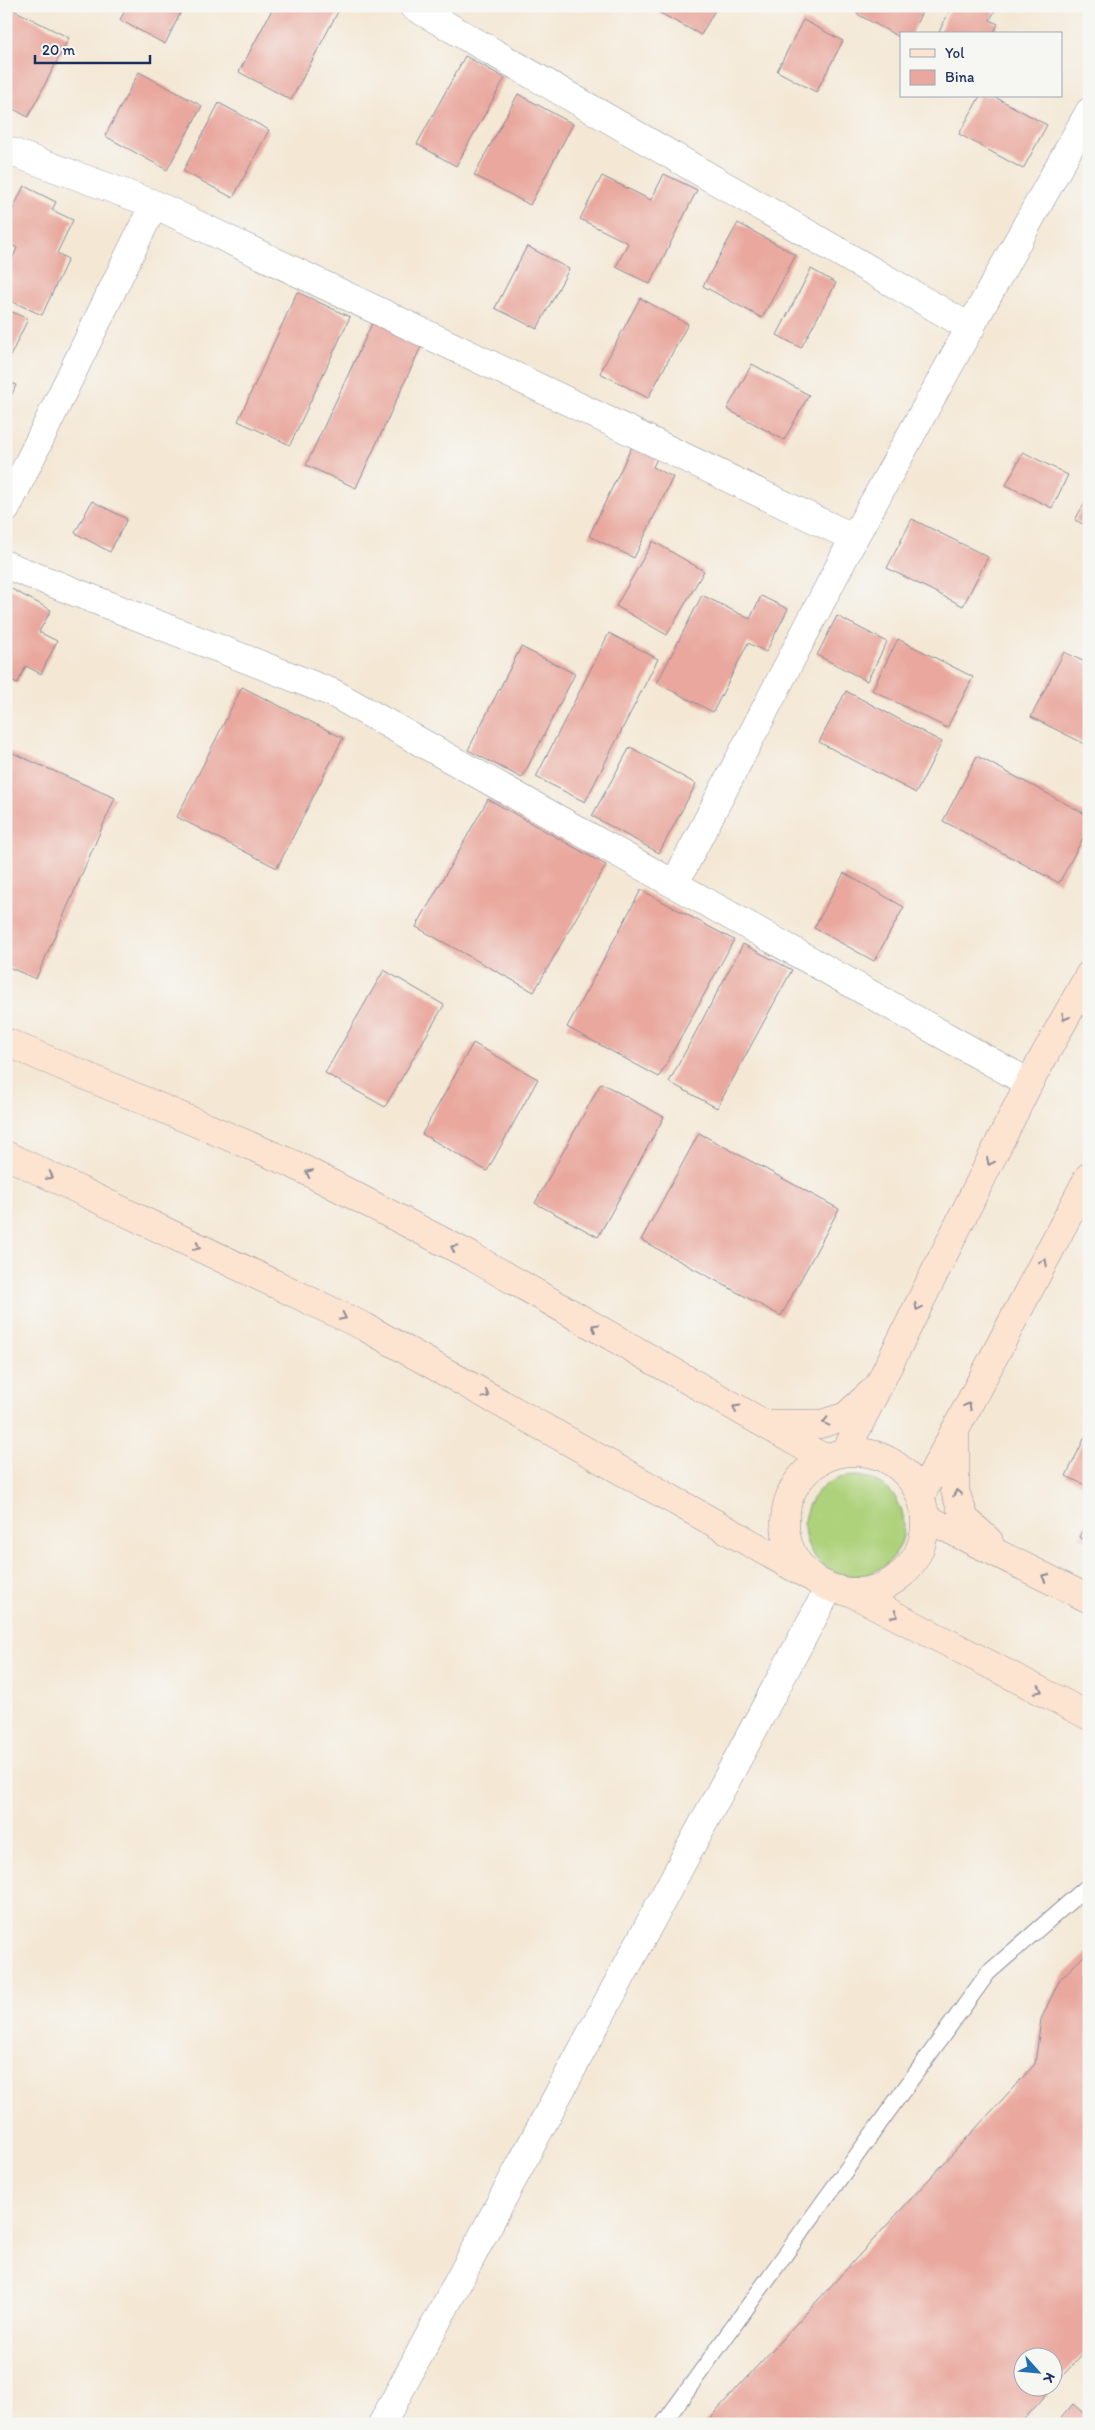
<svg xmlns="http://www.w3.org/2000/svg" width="1095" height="2430" viewBox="0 0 1095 2430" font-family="Itim,sans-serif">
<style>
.green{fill:#aed27b;stroke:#64806c}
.building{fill:#e9a79d}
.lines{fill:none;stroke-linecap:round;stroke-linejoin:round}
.service-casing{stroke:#888c9a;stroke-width:17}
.minor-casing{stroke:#888c9a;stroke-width:29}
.secondary-casing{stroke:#888c9a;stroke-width:29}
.service{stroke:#fff;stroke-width:15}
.minor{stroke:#fff;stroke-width:28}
.secondary{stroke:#fde4d1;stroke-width:28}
.oneway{stroke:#8c8a98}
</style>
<rect width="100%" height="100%" fill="#f6f6f2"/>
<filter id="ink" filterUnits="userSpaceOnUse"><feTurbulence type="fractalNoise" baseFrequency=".02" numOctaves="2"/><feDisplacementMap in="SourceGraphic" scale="10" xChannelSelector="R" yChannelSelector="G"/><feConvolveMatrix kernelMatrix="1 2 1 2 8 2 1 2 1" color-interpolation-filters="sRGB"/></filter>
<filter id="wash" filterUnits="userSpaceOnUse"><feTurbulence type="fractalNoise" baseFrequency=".0096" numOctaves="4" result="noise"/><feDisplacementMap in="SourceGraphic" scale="20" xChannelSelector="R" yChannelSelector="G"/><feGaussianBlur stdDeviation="1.12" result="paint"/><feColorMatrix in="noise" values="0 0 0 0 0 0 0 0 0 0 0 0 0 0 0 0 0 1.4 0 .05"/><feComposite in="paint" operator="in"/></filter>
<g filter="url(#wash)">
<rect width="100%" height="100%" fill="#f4e8d5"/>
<!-- green -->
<path class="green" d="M804 1526a50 50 0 1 1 100 0a50 50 0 1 1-100 0Z"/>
<g id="blocks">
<!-- building -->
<path class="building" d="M 6,6 L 69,38 L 28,117 L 6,105 Z
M 127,6 L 184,6 L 165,44 L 120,20 Z
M 274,6 L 341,6 L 291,100 L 239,72 Z
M 647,6 L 717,6 L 701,35 Z
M 861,6 L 925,6 L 911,34 L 901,34 L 901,38 L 857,14 Z
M 952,6 L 997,6 L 990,20 L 998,24 L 993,34 L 938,34 Z
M 803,20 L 843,41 L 816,92 L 777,71 Z
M 465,56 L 505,78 L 456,166 L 417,144 Z
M 139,72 L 202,106 L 167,170 L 105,136 Z
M 518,94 L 573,124 L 530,205 L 474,175 Z
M 980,96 L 993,96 L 1047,125 L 1023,169 L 959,134 Z
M 219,103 L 269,130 L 233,198 L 183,171 Z
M 664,174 L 697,190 L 650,284 L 616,267 L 628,243 L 580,219 L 602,176 L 651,200 Z
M 24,186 L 56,202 L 52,210 L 73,220 L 57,253 L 68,259 L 42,315 L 6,299 L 6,272 L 17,248 L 6,242 L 6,223 Z
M 738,223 L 796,255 L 762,318 L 703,286 Z
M 527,246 L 569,269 L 537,329 L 495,308 Z
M 811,269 L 836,283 L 801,348 L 777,335 Z
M 297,292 L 350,317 L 290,445 L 238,421 Z
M 640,298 L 688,324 L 648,398 L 600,373 Z
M 6,309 L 28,319 L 6,365 Z
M 376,315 L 425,338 L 356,488 L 306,465 Z
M 752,364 L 809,395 L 784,440 L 727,409 Z
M 6,381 L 16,385 L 6,408 Z
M 635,440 L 660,452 L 653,467 L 673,477 L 634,558 L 589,536 Z
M 1023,452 L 1068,475 L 1052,508 L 1006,485 Z
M 1089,495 L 1089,527 L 1075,520 Z
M 92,501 L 127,519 L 110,552 L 75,533 Z
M 912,519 L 988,557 L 963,606 L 887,568 Z
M 653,541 L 704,571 L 667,635 L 616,606 Z
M 6,586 L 51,610 L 39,632 L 57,641 L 41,674 L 26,666 L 17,684 L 10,680 L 6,688 Z
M 702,595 L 750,619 L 761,596 L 788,609 L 766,652 L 748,643 L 713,712 L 657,683 Z
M 837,616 L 887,642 L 867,681 L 817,655 Z
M 609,633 L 658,659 L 585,802 L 536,777 Z
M 898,639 L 973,677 L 947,728 L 872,690 Z
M 521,647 L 575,674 L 522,778 L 468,750 Z
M 1064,652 L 1089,664 L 1089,746 L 1031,717 Z
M 242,687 L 343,738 L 277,868 L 177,817 Z
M 846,691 L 942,742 L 916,793 L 819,742 Z
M 630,747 L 696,784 L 659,853 L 592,816 Z
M 6,750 L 115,798 L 36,979 L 6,966 Z
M 977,756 L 1089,816 L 1089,827 L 1059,883 L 943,821 Z
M 488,799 L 606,865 L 534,992 L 416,927 Z
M 844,873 L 904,907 L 874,961 L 814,928 Z
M 641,890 L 734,940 L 659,1077 L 567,1027 Z
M 743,944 L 792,970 L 717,1108 L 669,1082 Z
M 384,970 L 444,1005 L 385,1107 L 325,1073 Z
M 473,1043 L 538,1079 L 487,1171 L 422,1134 Z
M 601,1083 L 664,1117 L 598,1237 L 535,1203 Z
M 699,1133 L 839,1209 L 781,1316 L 641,1240 Z
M 1089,1429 L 1089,1487 L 1066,1476 Z
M 1089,1518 L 1089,1542 L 1079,1537 Z
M 1089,1951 L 1089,2347 L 1052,2387 L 1052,2358 L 1022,2358 L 1022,2388 L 1052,2388 L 1020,2424 L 704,2424 L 1035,2064 L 1041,2019 L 1060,1979 Z
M 1073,2404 L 1089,2418 L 1089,2424 L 1056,2424 Z"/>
</g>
</g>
<g filter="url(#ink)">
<use href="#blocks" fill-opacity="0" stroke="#888c9a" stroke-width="1"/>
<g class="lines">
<!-- service casing -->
<g class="service-casing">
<path id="service" d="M 663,2424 L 988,1973 L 1089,1885"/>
</g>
<!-- minor casing -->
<g class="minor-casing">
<path id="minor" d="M 413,6 L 971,328
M 6,150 L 154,204 L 854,538
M 6,509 L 154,204
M 6,565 L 333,693 L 1029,1083
M 675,883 L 854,538 L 1089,112
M 382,2424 L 829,1588"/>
</g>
<!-- secondary casing -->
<g class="secondary-casing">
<path id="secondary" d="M 6,1042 L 293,1164 L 471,1256 L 824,1458
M 6,1155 L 365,1327 L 809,1576
M 766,1424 L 821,1424 L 846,1416 L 871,1393
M 955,1433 L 955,1491 L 965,1519 L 989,1541
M 846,1451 L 1029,1083 L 1089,975
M785 1522a70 70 0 1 1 140 0a70 70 0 1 1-140 0Z
M 921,1495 L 1089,1176
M 926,1518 L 1089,1599
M 852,1593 L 1089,1716"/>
</g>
<!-- service -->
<use href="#service" class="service"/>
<!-- minor -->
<use href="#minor" class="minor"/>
<!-- secondary -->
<use href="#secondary" class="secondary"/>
</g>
<!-- one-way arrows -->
<defs><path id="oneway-chevron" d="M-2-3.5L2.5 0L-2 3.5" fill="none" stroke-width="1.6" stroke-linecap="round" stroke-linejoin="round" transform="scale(1.25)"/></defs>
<g class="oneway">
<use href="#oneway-chevron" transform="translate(1065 1017) rotate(119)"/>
<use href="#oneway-chevron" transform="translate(990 1162) rotate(116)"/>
<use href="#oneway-chevron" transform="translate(309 1173) rotate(-153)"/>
<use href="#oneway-chevron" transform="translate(50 1176) rotate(26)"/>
<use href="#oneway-chevron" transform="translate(197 1247) rotate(26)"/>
<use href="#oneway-chevron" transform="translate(454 1248) rotate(-153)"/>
<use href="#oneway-chevron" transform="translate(1044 1262) rotate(-63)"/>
<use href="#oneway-chevron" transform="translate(918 1307) rotate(116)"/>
<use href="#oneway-chevron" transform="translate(343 1317) rotate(26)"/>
<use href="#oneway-chevron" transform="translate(595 1327) rotate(-150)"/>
<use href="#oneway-chevron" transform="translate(486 1395) rotate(29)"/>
<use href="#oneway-chevron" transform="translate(968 1406) rotate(-62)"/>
<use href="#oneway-chevron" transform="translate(736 1408) rotate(-150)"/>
<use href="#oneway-chevron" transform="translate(826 1422) rotate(167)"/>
<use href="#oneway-chevron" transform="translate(957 1493) rotate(-102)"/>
<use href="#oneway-chevron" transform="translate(1045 1577) rotate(-153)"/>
<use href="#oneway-chevron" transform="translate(895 1615) rotate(27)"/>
<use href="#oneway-chevron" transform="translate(1039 1690) rotate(27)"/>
</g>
</g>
<!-- margin -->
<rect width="1095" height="2430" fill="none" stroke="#f6f6f2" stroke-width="25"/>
<!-- legend -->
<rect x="900" y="32" width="162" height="65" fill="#f6f6f2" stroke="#9ea6b7"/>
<rect x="910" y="49" width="25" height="8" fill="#fde4d1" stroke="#9ea6b7"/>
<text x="945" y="58" font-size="15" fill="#1b2f5e">Yol</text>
<rect x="910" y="70" width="25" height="15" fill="#e9a79d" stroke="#9ea6b7"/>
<text x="945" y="82" font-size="15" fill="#1b2f5e">Bina</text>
<!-- north arrow -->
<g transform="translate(1038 2372) rotate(117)"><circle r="24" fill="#f6f6f2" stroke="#9ea6b7"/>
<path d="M0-4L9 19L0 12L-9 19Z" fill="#1f6fb2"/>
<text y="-8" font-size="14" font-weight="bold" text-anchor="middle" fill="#1b2f5e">K</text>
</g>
<!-- scale -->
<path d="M35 55v8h115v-8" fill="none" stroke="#1b2f5e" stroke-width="2.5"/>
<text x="42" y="55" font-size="15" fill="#1b2f5e" stroke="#f6f6f2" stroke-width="4" paint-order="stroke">20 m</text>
</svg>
